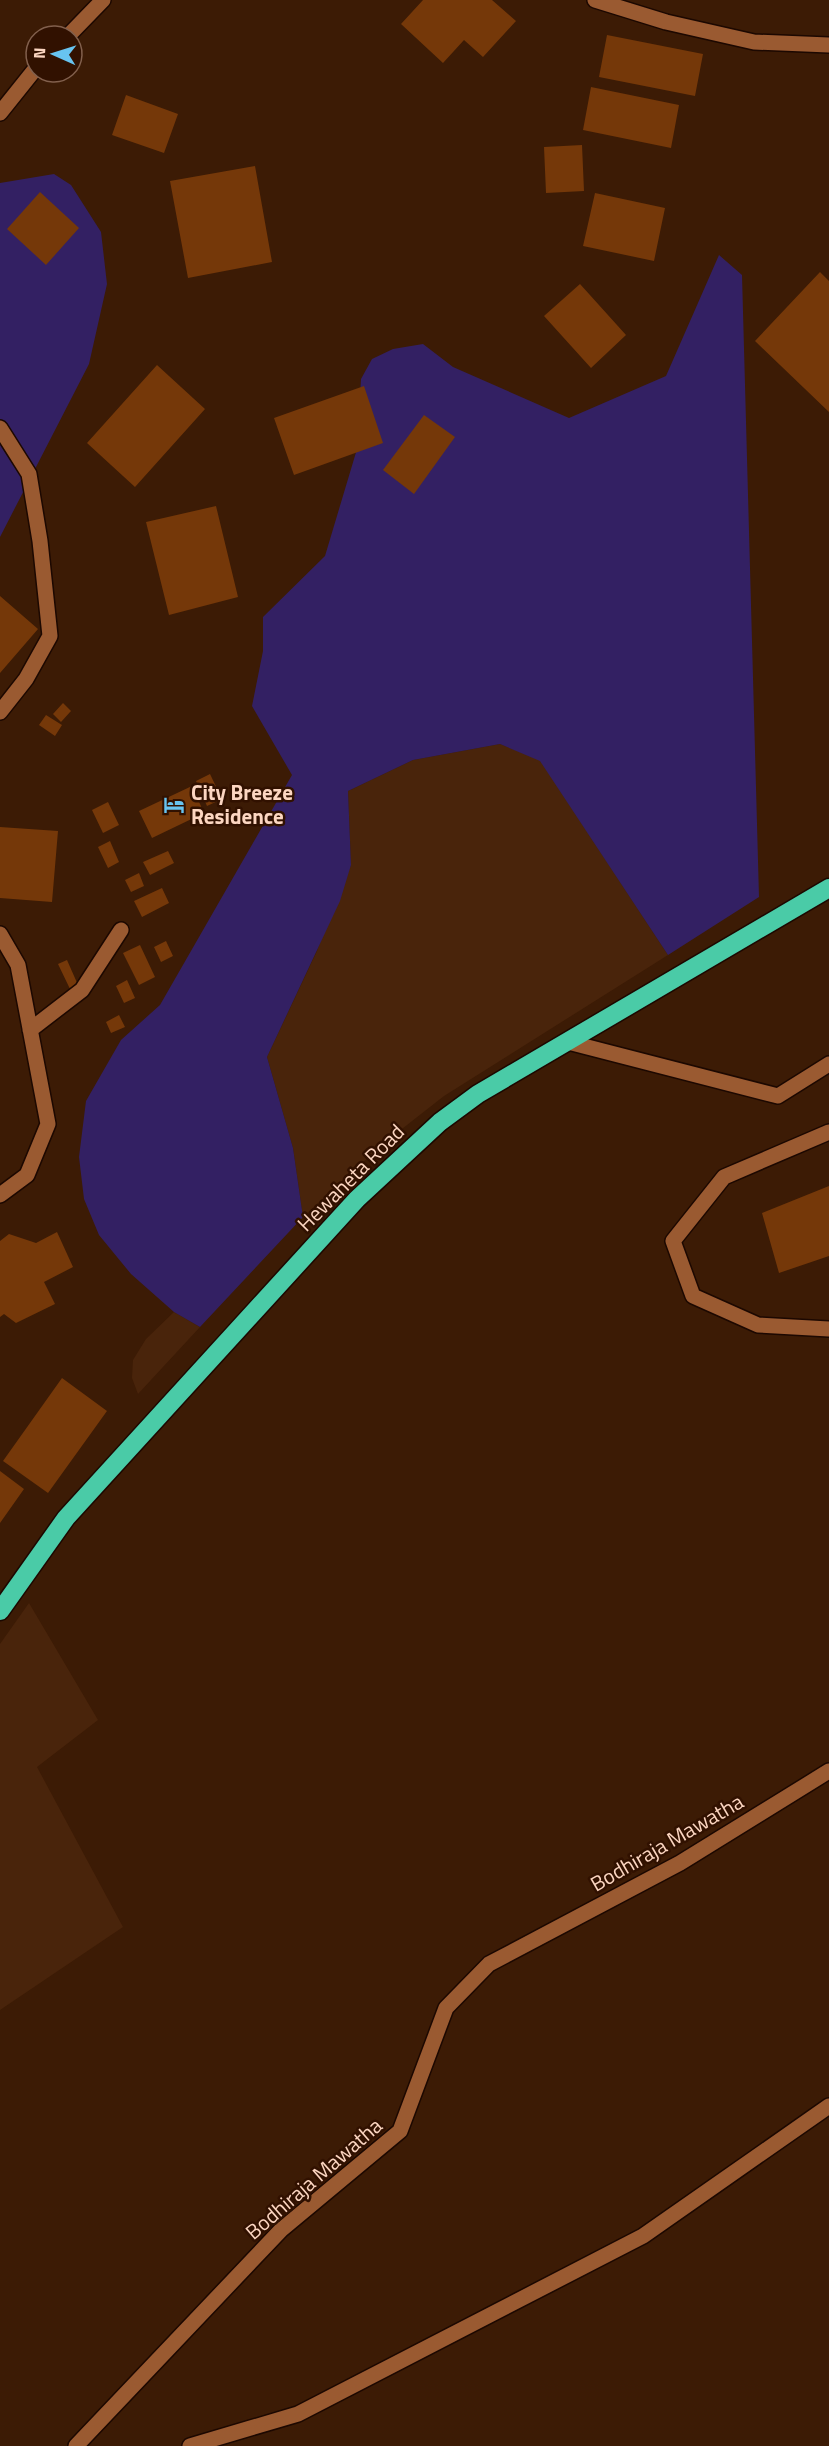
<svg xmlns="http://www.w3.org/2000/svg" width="829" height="2446" viewBox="0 0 829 2446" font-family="'Titillium Web',sans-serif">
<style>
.built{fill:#49240b}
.green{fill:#332063}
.building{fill:#753809}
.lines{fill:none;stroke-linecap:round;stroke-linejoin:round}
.minor-casing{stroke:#1c0801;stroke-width:18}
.highway-casing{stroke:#1c0801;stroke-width:21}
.minor{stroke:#9a5a31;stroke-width:15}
.highway{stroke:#4acba7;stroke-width:18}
.labels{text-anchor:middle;stroke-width:5;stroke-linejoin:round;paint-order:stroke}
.poi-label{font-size:21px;font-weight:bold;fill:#fcd6c1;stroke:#311100;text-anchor:start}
.street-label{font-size:21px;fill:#fcd6c1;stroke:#311100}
</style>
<rect width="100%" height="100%" fill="#3c1b05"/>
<!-- built -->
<path class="built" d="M 500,744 L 540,760 L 668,955 L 444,1096 L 384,1143 L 303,1217 L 293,1148 L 267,1057 L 316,953 L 351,865 L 348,791 L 413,760 Z
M 174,1312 L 200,1327 L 138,1394 L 132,1378 L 133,1360 L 146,1339 Z
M 29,1603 L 98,1720 L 37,1767 L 123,1927 L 0,2010 L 0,1644 Z"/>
<!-- green -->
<path class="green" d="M 54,174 L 71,185 L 101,232 L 107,284 L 89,364 L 0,537 L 0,183 Z
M 719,255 L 742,275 L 759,897 L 668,955 L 540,761 L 500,744 L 413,760 L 348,791 L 351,865 L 340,901 L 267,1057 L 293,1148 L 303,1217 L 200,1327 L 174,1312 L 131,1274 L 99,1235 L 84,1199 L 79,1157 L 86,1101 L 121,1040 L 160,1005 L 292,775 L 252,706 L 263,651 L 263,617 L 325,556 L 357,449 L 361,379 L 372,359 L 393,349 L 423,344 L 453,367 L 569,418 L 666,376 Z"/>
<!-- building -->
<path class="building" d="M 423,0 L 492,0 L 516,21 L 483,57 L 464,40 L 443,63 L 401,24 Z
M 607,35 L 703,54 L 695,96 L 599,77 Z
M 591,87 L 679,105 L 671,148 L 583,130 Z
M 126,95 L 178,114 L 164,153 L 112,135 Z
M 582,145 L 584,191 L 546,193 L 544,147 Z
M 255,166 L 272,262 L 188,278 L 170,181 Z
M 40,192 L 79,228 L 46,265 L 7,229 Z
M 595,193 L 665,208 L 654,261 L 583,246 Z
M 820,272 L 829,281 L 829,412 L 755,341 Z
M 580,284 L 626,335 L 591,368 L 544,316 Z
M 157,365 L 205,409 L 135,487 L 87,443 Z
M 364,386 L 383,443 L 294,475 L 274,418 Z
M 424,415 L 455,437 L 414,494 L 383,470 Z
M 216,506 L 238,597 L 169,615 L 146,522 Z
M 0,596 L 38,629 L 0,673 Z
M 63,703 L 71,711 L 61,722 L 53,714 Z
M 46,715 L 62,725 L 55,736 L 39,725 Z
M 210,774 L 222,799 L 207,806 L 196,781 Z
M 192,786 L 204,813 L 152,838 L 139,811 Z
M 108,802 L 119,825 L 103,833 L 92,810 Z
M 0,827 L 58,831 L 52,902 L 0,898 Z
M 110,841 L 119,862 L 108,868 L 98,847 Z
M 168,851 L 174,863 L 150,875 L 143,862 Z
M 139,873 L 144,886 L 131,892 L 125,880 Z
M 162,888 L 169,903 L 142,917 L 134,901 Z
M 166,941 L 173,956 L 161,962 L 154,947 Z
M 140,945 L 155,977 L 139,985 L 123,953 Z
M 67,960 L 78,985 L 70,989 L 58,964 Z
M 127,980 L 135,998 L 124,1003 L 116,986 Z
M 119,1015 L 125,1027 L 111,1033 L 106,1022 Z
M 829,1186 L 829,1256 L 779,1273 L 762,1213 Z
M 57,1232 L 73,1267 L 44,1282 L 55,1304 L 16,1323 L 4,1314 L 0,1317 L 0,1241 L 9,1234 L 36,1243 Z
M 62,1378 L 107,1411 L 48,1493 L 3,1461 Z
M 0,1471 L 24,1489 L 0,1523 Z"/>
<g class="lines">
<!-- minor casing -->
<g class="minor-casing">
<path id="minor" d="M 595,0 L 666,22 L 754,42 L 829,45
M 68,36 L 103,0
M 0,113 L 36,68
M 0,428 L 29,474 L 40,541 L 50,636 L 26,679 L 0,712
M 0,934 L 18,965 L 48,1124 L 27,1175 L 0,1195
M 30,1030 L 82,990 L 121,930
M 568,1042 L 778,1096 L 829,1064
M 829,1132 L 724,1177 L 673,1241 L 693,1296 L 758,1325 L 829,1329
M 76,2446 L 281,2230 L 400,2131 L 446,2008 L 489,1964 L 680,1863 L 829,1771
M 190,2446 L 298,2414 L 643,2236 L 829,2106"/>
</g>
<!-- highway casing -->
<g class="highway-casing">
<path id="highway" d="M 0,1611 L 66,1518 L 357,1199 L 440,1122 L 478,1094 L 829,888"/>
</g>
<!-- minor -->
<use href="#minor" class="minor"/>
<!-- highway -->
<use href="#highway" class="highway"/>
</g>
<!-- icons -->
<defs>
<g id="hotel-bare" transform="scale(1.62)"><path d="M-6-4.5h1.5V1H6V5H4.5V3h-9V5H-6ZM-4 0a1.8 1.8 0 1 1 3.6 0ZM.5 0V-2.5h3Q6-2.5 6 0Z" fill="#68c4f0" stroke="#311100" stroke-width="2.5" paint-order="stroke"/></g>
</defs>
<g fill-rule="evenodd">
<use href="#hotel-bare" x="174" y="805"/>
</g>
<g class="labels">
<!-- poi labels -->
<g class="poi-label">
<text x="191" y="800">City Breeze<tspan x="191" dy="24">Residence</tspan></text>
</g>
<!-- street labels -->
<g class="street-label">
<text transform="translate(351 1178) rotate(-45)" y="7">Hewaheta Road</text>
<text transform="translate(667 1843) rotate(-30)" y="7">Bodhiraja Mawatha</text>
<text transform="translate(314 2179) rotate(-41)" y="7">Bodhiraja Mawatha</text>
</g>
</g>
<!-- north arrow -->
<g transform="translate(54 54) rotate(273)"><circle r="28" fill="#311100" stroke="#82604d" stroke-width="1.5"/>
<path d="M0-4.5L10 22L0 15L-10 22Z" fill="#68c4f0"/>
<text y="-9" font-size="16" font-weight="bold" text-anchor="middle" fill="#fcd6c1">N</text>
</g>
</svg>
